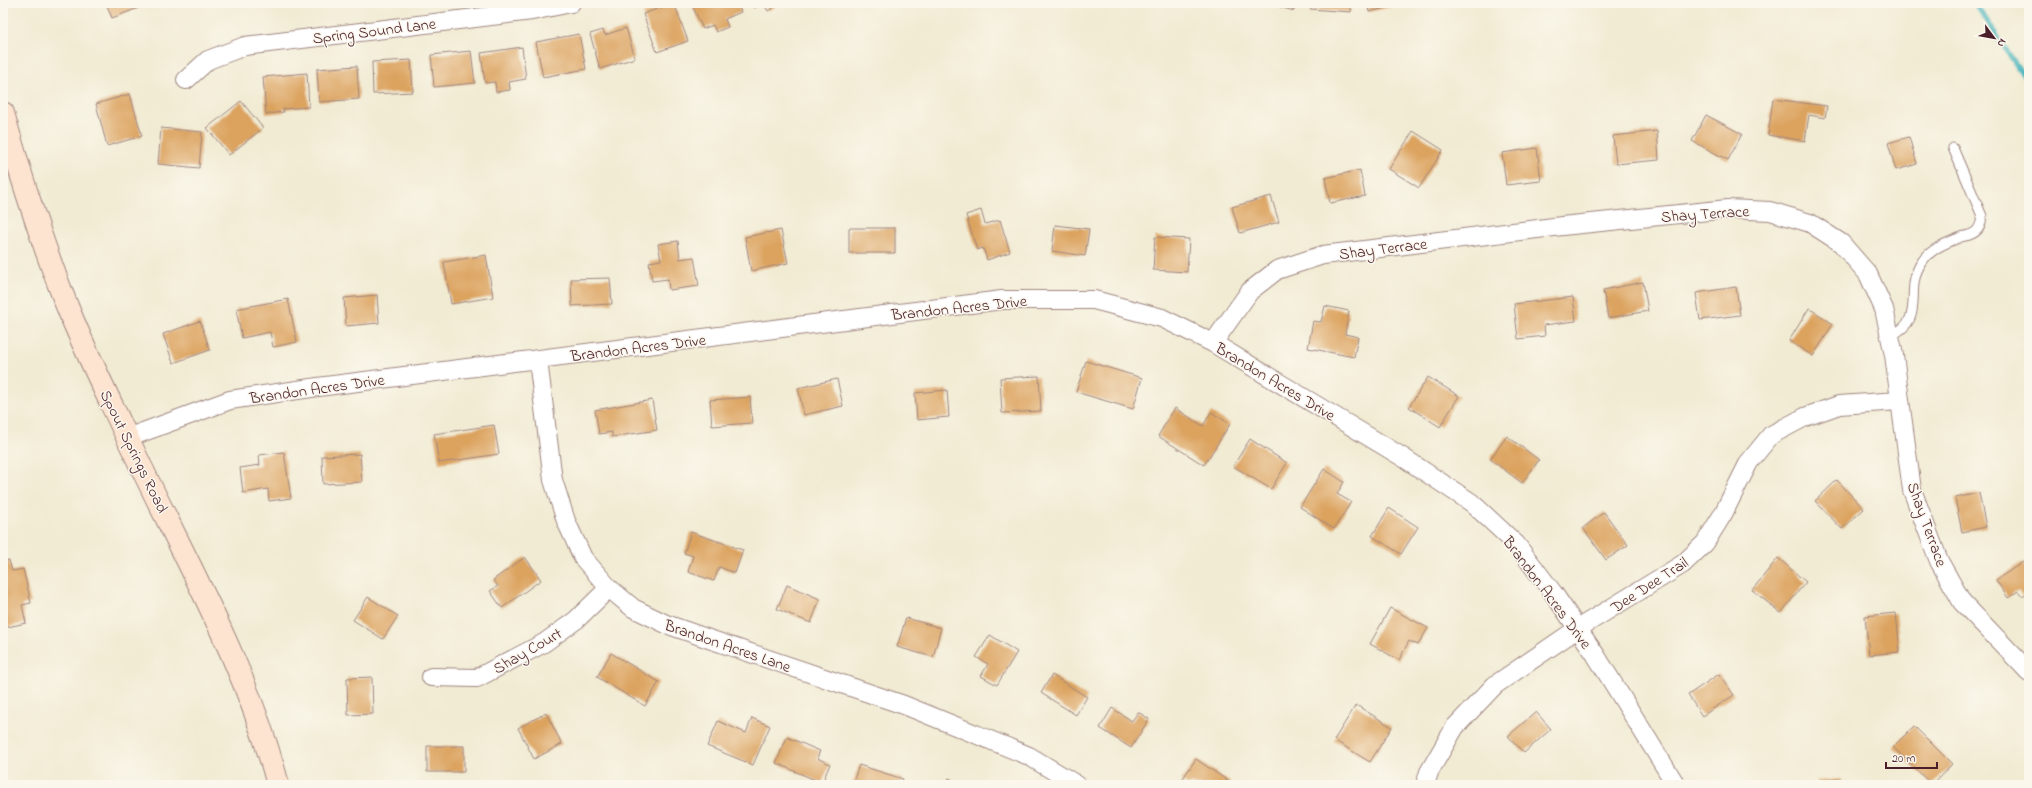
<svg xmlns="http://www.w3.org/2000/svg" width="2032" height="788" viewBox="0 0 2032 788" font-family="'Indie Flower',sans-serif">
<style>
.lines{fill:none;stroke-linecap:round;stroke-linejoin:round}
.stream{stroke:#45b5bc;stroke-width:5}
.building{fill:#dca35e}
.lane-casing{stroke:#9e857f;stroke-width:11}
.street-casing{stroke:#9e857f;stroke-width:20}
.secondary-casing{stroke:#9e857f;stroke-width:24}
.lane{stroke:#fff;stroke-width:9}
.street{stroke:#fff;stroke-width:18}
.secondary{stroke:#fde4d0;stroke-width:22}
.labels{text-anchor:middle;stroke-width:3;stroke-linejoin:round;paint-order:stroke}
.street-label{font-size:16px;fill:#4a1f2b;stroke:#fbf7ec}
</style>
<rect width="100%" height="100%" fill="#fbf7ec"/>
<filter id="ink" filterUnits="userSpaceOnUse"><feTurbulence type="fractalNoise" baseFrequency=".025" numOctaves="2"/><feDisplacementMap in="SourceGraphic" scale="8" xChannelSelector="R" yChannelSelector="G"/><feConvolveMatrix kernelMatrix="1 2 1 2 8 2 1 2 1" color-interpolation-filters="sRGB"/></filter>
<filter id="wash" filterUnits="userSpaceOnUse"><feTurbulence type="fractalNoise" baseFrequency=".012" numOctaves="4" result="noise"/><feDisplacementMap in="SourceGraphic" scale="16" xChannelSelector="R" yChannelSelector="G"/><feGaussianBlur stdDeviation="0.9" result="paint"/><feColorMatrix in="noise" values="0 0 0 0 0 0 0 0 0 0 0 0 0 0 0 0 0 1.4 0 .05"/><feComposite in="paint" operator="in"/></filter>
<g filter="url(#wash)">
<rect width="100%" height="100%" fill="#f1ebd3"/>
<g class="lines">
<!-- stream -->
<path class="stream" d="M 1975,3 L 2029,84"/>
</g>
<g id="blocks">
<!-- building -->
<path class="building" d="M 106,3 L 140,3 L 141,7 L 112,18 Z
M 674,3 L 688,41 L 657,52 L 643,14 Z
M 691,3 L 737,3 L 741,12 L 725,19 L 728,27 L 716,32 L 713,25 L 703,29 Z
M 751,3 L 763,3 L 754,8 Z
M 763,3 L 781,3 L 768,11 Z
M 1266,3 L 1296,3 L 1294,11 Z
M 1310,3 L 1351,3 L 1351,12 L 1310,9 Z
M 1367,3 L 1403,3 L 1403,4 L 1369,12 Z
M 626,28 L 635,58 L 600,69 L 590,34 L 603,30 L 605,35 Z
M 579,34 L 586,69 L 543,77 L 536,42 Z
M 522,47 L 526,79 L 509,82 L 510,90 L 496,92 L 495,82 L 485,83 L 481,53 Z
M 471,51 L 475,83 L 434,87 L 431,55 Z
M 411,60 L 413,92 L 373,94 L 372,62 Z
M 357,66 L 359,99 L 319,102 L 317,69 Z
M 307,73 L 309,107 L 283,109 L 284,112 L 266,114 L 263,77 Z
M 130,94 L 142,136 L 107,146 L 96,104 Z
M 1773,99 L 1827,106 L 1825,118 L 1809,115 L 1805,141 L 1768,135 Z
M 241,101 L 263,128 L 229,155 L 207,128 Z
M 1706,115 L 1742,134 L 1728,160 L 1692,141 Z
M 161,128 L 202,132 L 199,168 L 158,164 Z
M 1413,131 L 1443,150 L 1419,188 L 1389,169 Z
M 1657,131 L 1659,160 L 1616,164 L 1613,136 Z
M 1909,137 L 1917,164 L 1896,170 L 1888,143 Z
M 1537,148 L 1541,181 L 1506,185 L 1502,153 Z
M 1360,170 L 1365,196 L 1330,203 L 1325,178 Z
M 1271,196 L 1279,222 L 1240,233 L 1232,207 Z
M 981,210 L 985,224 L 1000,220 L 1010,252 L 987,260 L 983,248 L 977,250 L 966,215 Z
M 1055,225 L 1089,229 L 1085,256 L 1052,251 Z
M 849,228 L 895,228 L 895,253 L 849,253 Z
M 781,230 L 788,263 L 751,271 L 745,237 Z
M 1155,237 L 1189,239 L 1187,272 L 1153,270 Z
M 678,241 L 680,259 L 694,257 L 699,286 L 669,290 L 668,279 L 652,281 L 649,262 L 661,260 L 658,244 Z
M 486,255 L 493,297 L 451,304 L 444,262 Z
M 610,278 L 612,304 L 572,306 L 571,279 Z
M 1643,282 L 1648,311 L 1608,318 L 1603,290 Z
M 1736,287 L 1740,315 L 1700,320 L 1696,293 Z
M 377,295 L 379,323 L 346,326 L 344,298 Z
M 1573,297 L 1576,321 L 1544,325 L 1545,336 L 1518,339 L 1514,304 Z
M 288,299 L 297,342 L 273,347 L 270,332 L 242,338 L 236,309 Z
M 1325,306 L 1349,311 L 1345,334 L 1358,337 L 1354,357 L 1308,348 L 1313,321 L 1321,322 Z
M 1809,308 L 1833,324 L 1813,356 L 1789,341 Z
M 200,321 L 210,350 L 173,363 L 163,334 Z
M 1086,361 L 1142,378 L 1133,409 L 1076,392 Z
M 1039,376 L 1041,411 L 1002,413 L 1000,378 Z
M 1428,377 L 1459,396 L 1440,427 L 1409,407 Z
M 837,379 L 843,406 L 804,415 L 798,388 Z
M 947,390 L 949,417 L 917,420 L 915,393 Z
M 750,397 L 752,423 L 712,426 L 710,400 Z
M 652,400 L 657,430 L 612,437 L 612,432 L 599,434 L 595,410 Z
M 1175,408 L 1203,426 L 1211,412 L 1230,424 L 1204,465 L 1158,436 Z
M 494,425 L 499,454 L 439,463 L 434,434 Z
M 1507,436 L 1539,460 L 1522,483 L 1490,459 Z
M 1250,439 L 1287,463 L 1271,489 L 1233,466 Z
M 284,452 L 291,498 L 269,501 L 268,489 L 243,493 L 240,468 L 260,465 L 259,455 Z
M 360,454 L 362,482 L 323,484 L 322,456 Z
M 1324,469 L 1344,482 L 1337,494 L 1351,502 L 1334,529 L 1300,507 Z
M 1837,480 L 1864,509 L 1842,529 L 1815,501 Z
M 1979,493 L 1986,527 L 1962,532 L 1955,498 Z
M 1389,508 L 1418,527 L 1401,554 L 1372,536 Z
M 1604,512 L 1628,545 L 1606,560 L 1583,528 Z
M 691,532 L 743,550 L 735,573 L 719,567 L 714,581 L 688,572 L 693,556 L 684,553 Z
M 525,557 L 541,580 L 502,608 L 490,591 L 498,586 L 493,580 Z
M 1778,558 L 1806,582 L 1781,613 L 1752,590 Z
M 9,560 L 12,571 L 23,569 L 31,603 L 22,605 L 26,623 L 3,628 L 3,561 Z
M 2023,562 L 2029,571 L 2029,592 L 2022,596 L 2018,591 L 2008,598 L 1996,580 Z
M 787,585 L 820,599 L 811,623 L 777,609 Z
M 368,597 L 398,616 L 383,639 L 353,620 Z
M 1390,608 L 1428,628 L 1418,645 L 1409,641 L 1399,660 L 1370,644 Z
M 1896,613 L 1900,652 L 1869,655 L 1865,616 Z
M 906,618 L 941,628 L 933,657 L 897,647 Z
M 990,635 L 1017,652 L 997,685 L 981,676 L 988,664 L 976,657 Z
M 611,653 L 659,682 L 645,706 L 597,677 Z
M 1719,674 L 1734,695 L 1702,716 L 1688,695 Z
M 1052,675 L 1087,697 L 1076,715 L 1041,693 Z
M 372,677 L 373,714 L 348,715 L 347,678 Z
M 1356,705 L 1392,727 L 1370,762 L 1334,740 Z
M 1112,708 L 1132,721 L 1138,712 L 1149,719 L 1131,748 L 1100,728 Z
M 1536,712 L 1551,729 L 1524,753 L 1508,736 Z
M 546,713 L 562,744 L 534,759 L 518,728 Z
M 752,718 L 770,726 L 753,765 L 707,746 L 718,721 L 746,733 Z
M 1914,726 L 1952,764 L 1932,785 L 1893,747 Z
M 787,737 L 820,751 L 817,758 L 830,764 L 822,783 L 776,763 Z
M 427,746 L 464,746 L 464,772 L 427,772 Z
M 1196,759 L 1231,783 L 1229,785 L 1187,785 L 1181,781 Z
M 859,765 L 903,779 L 901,785 L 852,785 Z
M 949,778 L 960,785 L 945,785 Z
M 1841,779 L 1841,785 L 1818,785 L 1817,781 Z"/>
</g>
</g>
<g filter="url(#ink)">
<use href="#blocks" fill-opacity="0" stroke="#9e857f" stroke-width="1"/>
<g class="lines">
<!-- lane casing -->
<g class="lane-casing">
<path id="lane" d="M 1890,336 C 1928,319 1903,292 1921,263 C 1930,249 1946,243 1961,237 C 1965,236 1972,235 1975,232 C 1981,228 1981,222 1982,216 L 1953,148"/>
</g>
<!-- street casing -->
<g class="street-casing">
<path id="street" d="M 186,80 L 208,60 L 245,46 L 532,11 L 571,3
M 1213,343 L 1250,291 L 1277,270 L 1323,255 L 1562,226 L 1728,209 L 1770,211 L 1810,223 L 1841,243 L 1868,274 L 1884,309 L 1894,355 L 1912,490 L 1939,561 L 1962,602 L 2029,672
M 538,360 L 553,480 L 566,521 L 583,558 L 609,588 L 633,608 L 666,624 L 709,639 L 904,705 L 1029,756 L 1077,785
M 127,438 L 230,400 L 318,387 L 1002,300 L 1094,300 L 1162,318 L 1213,343 L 1404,458 L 1472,503 L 1516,544 L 1554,594 L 1595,654 L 1676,785
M 431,677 L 477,678 L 544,643 L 576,620 L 609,588
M 1425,785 L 1429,772 L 1455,727 L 1495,685 L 1577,629 L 1683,564 L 1705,543 L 1723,514 L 1749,462 L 1771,435 L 1805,417 L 1839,405 L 1899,401"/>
</g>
<!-- secondary casing -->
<g class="secondary-casing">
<path id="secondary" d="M 3,113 C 21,177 41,240 65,301 C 83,347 106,392 127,437 C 180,551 246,662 278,785"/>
</g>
<!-- lane -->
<use href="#lane" class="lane"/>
<!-- street -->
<use href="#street" class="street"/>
<!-- secondary -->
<use href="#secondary" class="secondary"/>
</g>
</g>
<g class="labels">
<!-- street labels -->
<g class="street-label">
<text transform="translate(374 30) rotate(-7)" y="6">Spring Sound Lane</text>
<text transform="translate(1705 213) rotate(-4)" y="6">Shay Terrace</text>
<text transform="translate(1383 248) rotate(-7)" y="6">Shay Terrace</text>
<text transform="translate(959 307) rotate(-6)" y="6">Brandon Acres Drive</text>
<text transform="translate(638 347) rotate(-7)" y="6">Brandon Acres Drive</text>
<text transform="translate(1276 381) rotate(31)" y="6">Brandon Acres Drive</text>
<text transform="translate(317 388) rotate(-8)" y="6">Brandon Acres Drive</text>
<text transform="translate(135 451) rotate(64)" y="6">Spout Springs Road</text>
<text transform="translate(1928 524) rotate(70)" y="6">Shay Terrace</text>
<text transform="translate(1649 584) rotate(-33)" y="6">Dee Dee Trail</text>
<text transform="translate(1548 592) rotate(53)" y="6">Brandon Acres Drive</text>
<text transform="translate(728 645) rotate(19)" y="6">Brandon Acres Lane</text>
<text transform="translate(527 650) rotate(-30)" y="6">Shay Court</text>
</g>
</g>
<!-- margin -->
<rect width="2032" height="788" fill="none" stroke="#fbf7ec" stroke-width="16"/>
<!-- north arrow -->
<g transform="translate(1994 38) rotate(122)" stroke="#fbf7ec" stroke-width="3" paint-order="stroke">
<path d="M0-3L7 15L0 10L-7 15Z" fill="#4a1f2b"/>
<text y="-6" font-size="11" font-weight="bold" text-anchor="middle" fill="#4a1f2b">N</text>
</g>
<!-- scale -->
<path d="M1886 762v6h51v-6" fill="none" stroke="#4a1f2b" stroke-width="2"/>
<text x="1892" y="762" font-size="12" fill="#4a1f2b" stroke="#fbf7ec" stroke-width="3" paint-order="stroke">20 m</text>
</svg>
